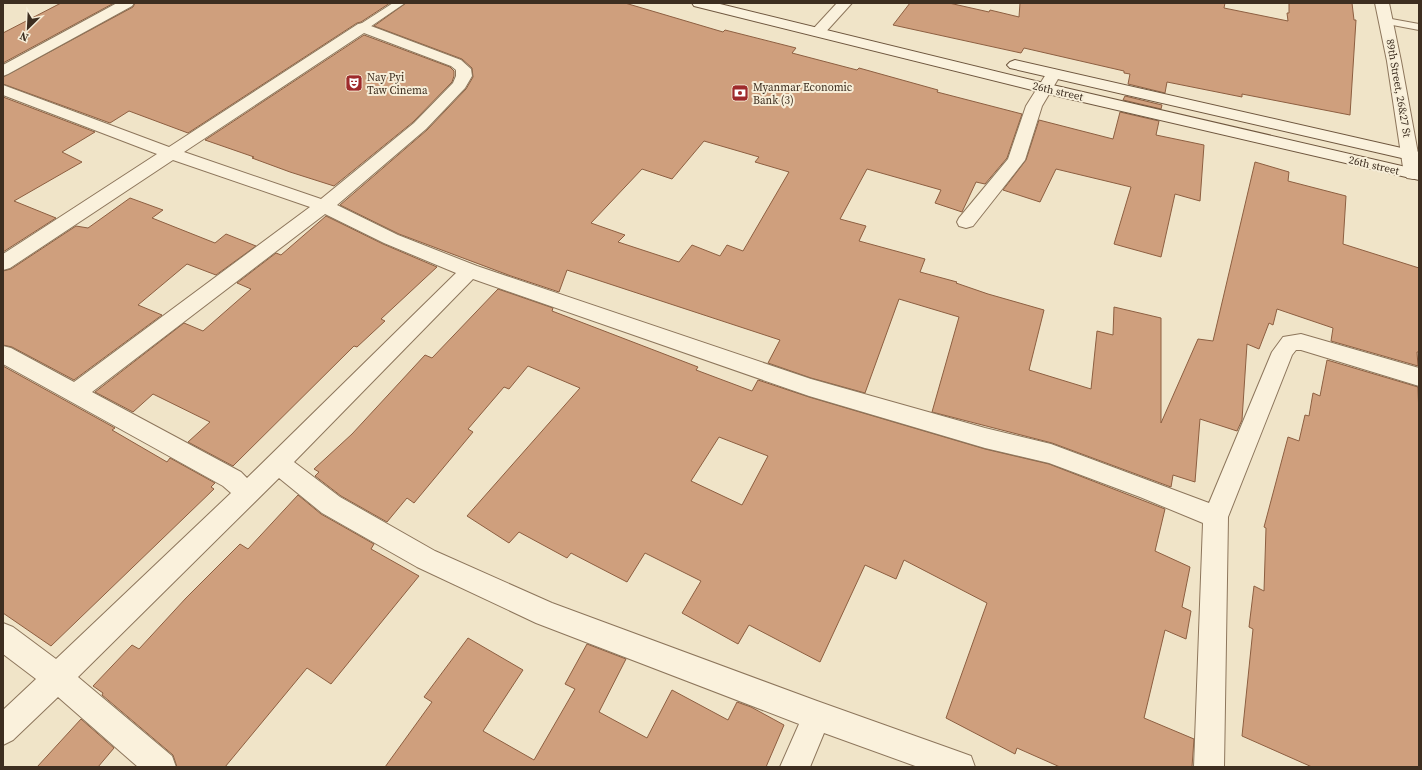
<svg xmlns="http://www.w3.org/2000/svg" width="1422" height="770" viewBox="0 0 1422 770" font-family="'Source Serif 4',serif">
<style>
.building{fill:#cf9f7d;stroke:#8d5f41;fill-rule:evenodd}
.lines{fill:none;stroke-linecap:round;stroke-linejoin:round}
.service-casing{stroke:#8d765c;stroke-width:2}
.minor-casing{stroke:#8d765c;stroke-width:2}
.tertiary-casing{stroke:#8d765c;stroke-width:2}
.secondary-casing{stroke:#6f573f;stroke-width:2}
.service{fill:#faf1dc;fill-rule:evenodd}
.minor{fill:#faf1dc;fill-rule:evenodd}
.tertiary{fill:#faf1dc;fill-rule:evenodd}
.secondary{fill:#faf1dc;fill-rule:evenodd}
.labels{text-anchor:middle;stroke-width:4;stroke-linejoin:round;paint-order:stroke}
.far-poi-label{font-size:11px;fill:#3d2e20;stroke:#f7eed8;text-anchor:start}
.far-street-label{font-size:11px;fill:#3d2e20;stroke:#f7eed8}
</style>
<rect width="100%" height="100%" fill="#f0e4c8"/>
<!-- building -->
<path class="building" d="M 61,3 L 114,3 L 3,63 L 3,33 Z
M 135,3 L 390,3 L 361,22 L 357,23 L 188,133 L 129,111 L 110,123 L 3,84 L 3,77 L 133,7 Z
M 406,3 L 625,3 L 723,32 L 725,30 L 796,48 L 792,53 L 857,70 L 859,68 L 938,90 L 937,92 L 1022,114 L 1007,158 L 985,184 L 976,182 L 962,212 L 935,203 L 941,190 L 867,169 L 840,219 L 866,226 L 859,241 L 925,259 L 920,272 L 957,282 L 956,283 L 988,294 L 1044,310 L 1029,370 L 1091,389 L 1097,331 L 1113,335 L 1114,307 L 1161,318 L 1161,423 L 1198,339 L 1213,341 L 1255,162 L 1289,172 L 1288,181 L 1346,196 L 1343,244 L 1419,268 L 1419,352 L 1417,352 L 1418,366 L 1331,341 L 1333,328 L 1277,309 L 1273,325 L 1269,323 L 1259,349 L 1247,344 L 1242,420 L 1237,431 L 1200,419 L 1195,482 L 1173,475 L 1171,487 L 1052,443 L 932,412 L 959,317 L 899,299 L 865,393 L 811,378 L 768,363 L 780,340 L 567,270 L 559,292 L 511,276 L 399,234 L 340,205 L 427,130 L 466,89 L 473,77 L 472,68 L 462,59 L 374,26 ZM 704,141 L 759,157 L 755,162 L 789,172 L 743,251 L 727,245 L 720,256 L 692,245 L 679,262 L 618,242 L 625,235 L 591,223 L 642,169 L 672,179 Z
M 910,3 L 949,3 L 989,12 L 990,10 L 1019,17 L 1020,3 L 1225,3 L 1224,8 L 1288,21 L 1287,13 L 1289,13 L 1289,3 L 1352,3 L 1354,20 L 1356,20 L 1350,115 L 1242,94 L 1242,97 L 1167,82 L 1165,93 L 1128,84 L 1130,74 L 1124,73 L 1124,71 L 1024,48 L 1021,53 L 893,25 Z
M 364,35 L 450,67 L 454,71 L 454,76 L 452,82 L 413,122 L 334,186 L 290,172 L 252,158 L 254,157 L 205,140 Z
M 1125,96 L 1162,105 L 1161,109 L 1123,100 Z
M 3,97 L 95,132 L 62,152 L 82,162 L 14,201 L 56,218 L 3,252 Z
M 1120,112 L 1159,121 L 1156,135 L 1204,145 L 1200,201 L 1175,194 L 1161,257 L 1114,244 L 1131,187 L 1056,169 L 1040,202 L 1003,190 L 1026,160 L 1039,120 L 1113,139 Z
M 130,198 L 163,210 L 152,218 L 215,243 L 226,234 L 256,246 L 216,275 L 187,264 L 138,305 L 162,315 L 74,380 L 12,347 L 3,345 L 3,271 L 11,269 L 76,226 L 88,228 Z
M 326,216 L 383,244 L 437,267 L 381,319 L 385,321 L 357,347 L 354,346 L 233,466 L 188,442 L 210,422 L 153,394 L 133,412 L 95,392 L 184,323 L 203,331 L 251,289 L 237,283 L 276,253 L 281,255 Z
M 498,289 L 553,308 L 552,311 L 698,367 L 696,370 L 752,391 L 758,380 L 809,397 L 985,449 L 1049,464 L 1165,509 L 1155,551 L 1190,567 L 1182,607 L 1191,611 L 1186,639 L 1165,630 L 1144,718 L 1194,739 L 1192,767 L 1060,767 L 1017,748 L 1015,754 L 946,718 L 987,603 L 904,560 L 896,579 L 865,565 L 820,662 L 749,625 L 738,644 L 682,613 L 701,581 L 645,553 L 627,582 L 571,553 L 567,558 L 519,532 L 509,543 L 467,516 L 580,388 L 528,366 L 509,389 L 504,387 L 468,429 L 473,432 L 414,503 L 407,498 L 387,522 L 341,496 L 315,476 L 319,472 L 314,469 L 352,434 L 425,355 L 432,358 ZM 719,437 L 768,456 L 742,505 L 691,481 Z
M 1327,360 L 1418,387 L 1419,419 L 1419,767 L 1312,767 L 1242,736 L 1253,629 L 1249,627 L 1254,586 L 1264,591 L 1266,528 L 1264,527 L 1288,437 L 1299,441 L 1305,415 L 1309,416 L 1313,393 L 1320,396 Z
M 3,366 L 115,428 L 112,430 L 167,462 L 170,458 L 215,483 L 211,487 L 214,489 L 51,646 L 3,613 Z
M 298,495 L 321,514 L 374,544 L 371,549 L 419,576 L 331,684 L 307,668 L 225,767 L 177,767 L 173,755 L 102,695 L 103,693 L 93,686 L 132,645 L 139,649 L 186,598 L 240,544 L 248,549 Z
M 468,638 L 523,670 L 483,731 L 534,760 L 575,689 L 565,684 L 587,644 L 626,659 L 599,712 L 647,738 L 672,690 L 728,720 L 737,702 L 751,707 L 784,725 L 766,767 L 385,767 L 432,702 L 424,697 Z
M 81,719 L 114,748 L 98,767 L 37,767 Z"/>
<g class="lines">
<!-- service casing -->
<g class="service-casing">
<path id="service" d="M 393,3 L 405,3 L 367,29 L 359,29 L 358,27 L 359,25 Z
M 1386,18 L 1419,24 L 1419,30 L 1382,23 L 1381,21 Z"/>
</g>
<!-- minor casing -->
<g class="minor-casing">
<path id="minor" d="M 117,3 L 134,3 L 132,6 L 8,74 L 3,76 L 3,65 Z
M 837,3 L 852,3 L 823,35 L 818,36 L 813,35 L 811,32 L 813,29 Z
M 363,23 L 461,60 L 471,69 L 472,76 L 465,88 L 426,129 L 337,205 L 398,235 L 477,266 L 811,379 L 985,428 L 1051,444 L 1209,503 L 1272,352 L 1283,337 L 1301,334 L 1419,368 L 1419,386 L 1301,350 L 1296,350 L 1292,355 L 1228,517 L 1224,767 L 1194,767 L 1203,523 L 1140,497 L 1049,463 L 985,448 L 809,396 L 473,279 L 294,462 L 340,497 L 435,551 L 552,603 L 817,701 L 960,752 L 971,756 L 975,767 L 918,767 L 824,733 L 810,767 L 780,767 L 799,724 L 536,623 L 417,567 L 322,513 L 279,478 L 78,677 L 172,756 L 176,767 L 138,767 L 58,697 L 13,740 L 3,745 L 3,710 L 36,679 L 3,654 L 3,623 L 13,627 L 56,659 L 231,493 L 223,486 L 3,364 L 3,346 L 11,348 L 74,382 L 310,207 L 173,160 L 10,268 L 3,270 L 3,254 L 157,154 L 3,95 L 3,85 L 169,147 L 358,24 ZM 364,33 L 451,66 L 456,70 L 456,76 L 453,83 L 414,123 L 321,199 L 184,152 ZM 325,214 L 384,243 L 456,273 L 247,478 L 241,472 L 92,392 Z
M 1053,69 L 1058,71 L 1061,74 L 1042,106 L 1025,160 L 973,226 L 966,228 L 959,226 L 957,222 L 959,218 L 1008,159 L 1026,106 L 1048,71 Z"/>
</g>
<!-- tertiary casing -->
<g class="tertiary-casing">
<path id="tertiary" d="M 1375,3 L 1389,3 L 1401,61 L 1419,159 L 1419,178 L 1413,179 L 1407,178 L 1404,174 L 1387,61 Z"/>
</g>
<!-- secondary casing -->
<g class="secondary-casing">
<path id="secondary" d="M 692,3 L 716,3 L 1044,83 L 1419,170 L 1419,180 L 1044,93 L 694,6 Z
M 1015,60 L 1419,152 L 1419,162 L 1010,68 L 1007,65 L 1010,62 Z"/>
</g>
<!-- service -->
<use href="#service" class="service"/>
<!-- minor -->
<use href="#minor" class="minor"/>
<!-- tertiary -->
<use href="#tertiary" class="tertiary"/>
<!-- secondary -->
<use href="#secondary" class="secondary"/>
</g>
<!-- icons -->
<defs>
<g id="theatre-square" transform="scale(0.9)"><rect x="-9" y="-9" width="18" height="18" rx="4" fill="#9e2a2b" stroke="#f7eed8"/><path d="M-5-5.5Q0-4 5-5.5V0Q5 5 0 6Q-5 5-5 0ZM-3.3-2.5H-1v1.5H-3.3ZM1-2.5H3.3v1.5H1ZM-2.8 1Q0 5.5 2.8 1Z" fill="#fff"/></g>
<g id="bank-square" transform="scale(0.9)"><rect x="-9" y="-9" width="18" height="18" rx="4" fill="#9e2a2b" stroke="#f7eed8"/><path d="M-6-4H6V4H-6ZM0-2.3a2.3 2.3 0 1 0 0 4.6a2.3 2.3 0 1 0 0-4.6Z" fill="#fff"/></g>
</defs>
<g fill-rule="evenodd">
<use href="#theatre-square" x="354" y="83"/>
<use href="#bank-square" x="740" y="93"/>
</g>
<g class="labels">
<!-- far-poi labels -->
<g class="far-poi-label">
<text x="367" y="81">Nay Pyi<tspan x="367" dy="13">Taw Cinema</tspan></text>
<text x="753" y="91">Myanmar Economic<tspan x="753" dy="13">Bank (3)</tspan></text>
</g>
<!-- far-street labels -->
<g class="far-street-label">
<text transform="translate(1399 88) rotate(80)" y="4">89th Street, 26&amp;27 St</text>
<text transform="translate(1058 91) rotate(13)" y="4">26th street</text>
<text transform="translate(1374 165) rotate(13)" y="4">26th street</text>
</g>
</g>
<!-- border -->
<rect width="1422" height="770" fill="none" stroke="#3d2e20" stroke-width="8"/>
<!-- north arrow -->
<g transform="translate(28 28) rotate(204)" stroke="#f7eed8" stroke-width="3" paint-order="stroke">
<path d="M0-3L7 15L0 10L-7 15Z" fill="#3d2e20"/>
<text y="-6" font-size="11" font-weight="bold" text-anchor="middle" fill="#3d2e20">N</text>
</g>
</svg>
